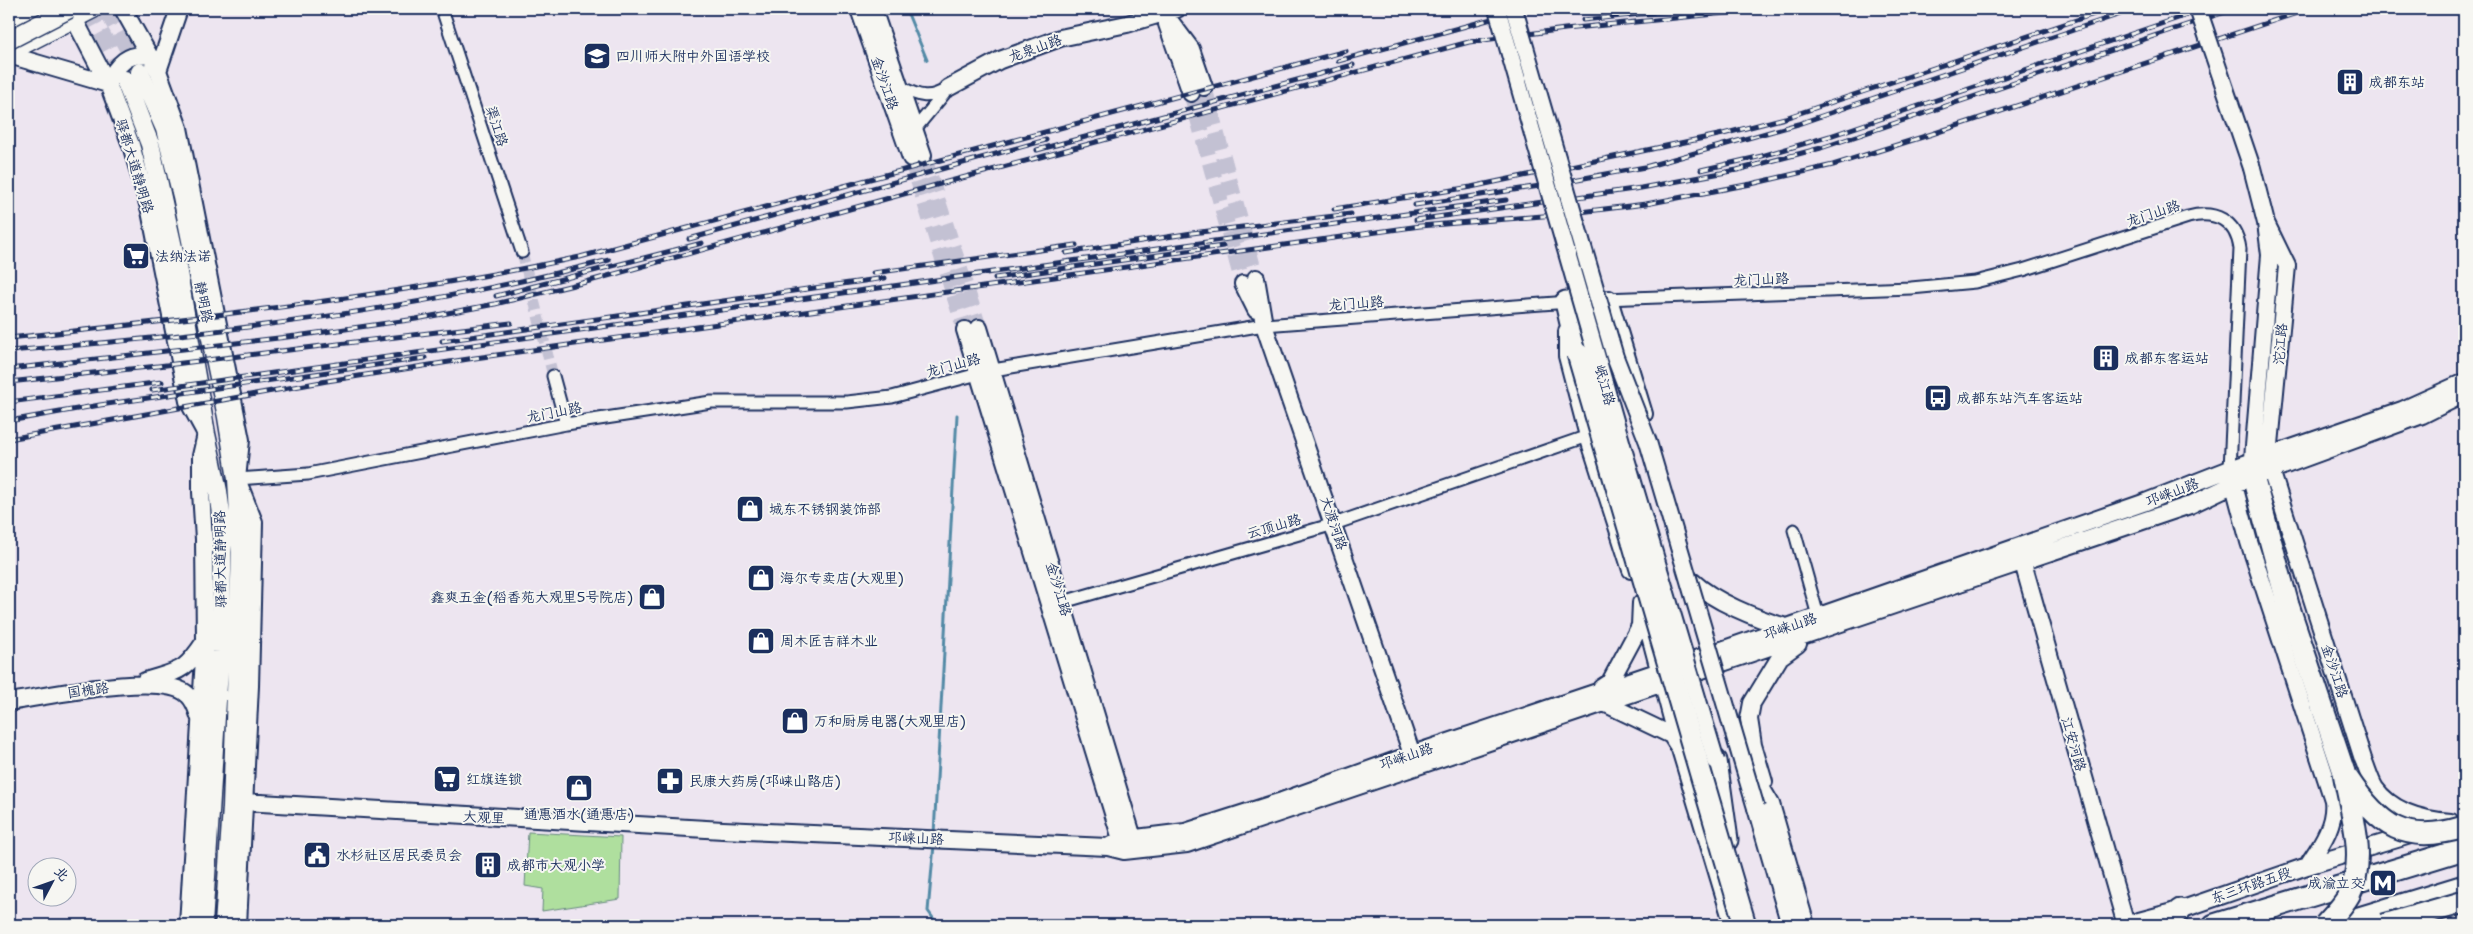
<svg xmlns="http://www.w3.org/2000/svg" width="2473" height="934" viewBox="0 0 2473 934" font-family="'Shantell Sans','LXGW WenKai TC',sans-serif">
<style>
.green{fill:#afdf9e;stroke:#65877e}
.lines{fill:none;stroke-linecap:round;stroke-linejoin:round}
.stream{stroke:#538aa6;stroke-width:3}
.street-tunnel{stroke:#c3c1d3;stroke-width:11;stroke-dasharray:11 5.5;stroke-linecap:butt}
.secondary-tunnel{stroke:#c3c1d3;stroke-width:16;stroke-dasharray:16 8;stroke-linecap:butt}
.primary-tunnel{stroke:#c3c1d3;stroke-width:18;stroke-dasharray:18 9;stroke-linecap:butt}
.street-casing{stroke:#1b2f5e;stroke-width:15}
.secondary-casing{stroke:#1b2f5e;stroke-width:20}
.primary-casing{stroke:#1b2f5e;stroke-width:21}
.highway-casing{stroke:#1b2f5e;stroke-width:25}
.street{stroke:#f6f6f2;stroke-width:11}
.secondary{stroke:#f6f6f2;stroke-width:16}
.primary{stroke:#f6f6f2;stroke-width:18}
.highway{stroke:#f6f6f2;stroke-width:21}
.rail-casing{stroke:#1b2f5e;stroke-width:5}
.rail{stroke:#f6f6f2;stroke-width:3;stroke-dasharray:9;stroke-linecap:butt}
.secondary-bridge-casing{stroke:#1b2f5e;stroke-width:20;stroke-linecap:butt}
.primary-bridge-casing{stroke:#1b2f5e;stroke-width:21;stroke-linecap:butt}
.highway-bridge-casing{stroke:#1b2f5e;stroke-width:25;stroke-linecap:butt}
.secondary-bridge{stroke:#f6f6f2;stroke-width:16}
.primary-bridge{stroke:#f6f6f2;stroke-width:18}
.highway-bridge{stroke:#f6f6f2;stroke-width:21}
.labels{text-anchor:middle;stroke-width:4;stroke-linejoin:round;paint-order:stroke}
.street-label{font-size:14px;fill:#1b2f5e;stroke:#f6f6f2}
.poi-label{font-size:14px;fill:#1b2f5e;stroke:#f6f6f2;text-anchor:start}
</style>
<rect width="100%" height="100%" fill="#ede5f0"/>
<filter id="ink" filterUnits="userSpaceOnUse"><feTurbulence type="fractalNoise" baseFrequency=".02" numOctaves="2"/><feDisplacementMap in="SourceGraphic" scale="10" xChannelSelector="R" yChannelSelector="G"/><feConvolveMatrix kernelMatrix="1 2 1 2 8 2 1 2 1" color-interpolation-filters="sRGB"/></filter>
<g filter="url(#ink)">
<!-- green -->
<path class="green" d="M 528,832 L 621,837 L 620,899 L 542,911 L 543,889 L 525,886 Z"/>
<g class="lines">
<!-- stream -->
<path class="stream" d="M 906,9 L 927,60
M 934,834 L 957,415
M 934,845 L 928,911 L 938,925"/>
<!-- street-tunnel -->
<path class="street-tunnel" d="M 522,252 L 553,376"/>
<!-- secondary-tunnel -->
<path class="secondary-tunnel" d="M 1204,87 L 1256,278
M 1191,93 L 1243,284
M 923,155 L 979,328
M 911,158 L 965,330"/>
<!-- primary-tunnel -->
<path class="primary-tunnel" d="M 88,9 L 125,79
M 107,9 L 139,69"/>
<!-- street casing -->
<g class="street-casing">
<path id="street" d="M 442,9 L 522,252
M 901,87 C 919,97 930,100 948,88
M 915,129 L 944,94
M 1603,299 L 1911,288 L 1975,282 L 2023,270 L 2188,217 C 2215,210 2236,220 2240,249 L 2230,469
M 553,376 L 566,424
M 237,479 L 308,474 L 566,424 L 711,402 L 847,402 L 892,397 L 993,370 L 1264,325 L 1569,302
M 1794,530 L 1818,616
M 1056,604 L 1334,524 L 1588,436"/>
</g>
<!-- secondary casing -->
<g class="secondary-casing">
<path id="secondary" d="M 69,9 L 108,84 L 131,145 L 150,211 L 188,401 L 206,434 L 201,456 L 201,492 L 204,539 L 205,641 L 188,925
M 123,9 L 158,71 L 179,128 L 241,440 L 237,479 L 254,522 L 250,686 L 238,925
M 859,9 L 911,158
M 873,9 L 923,155
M 1161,9 L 1191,49 L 1204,87
M 1167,24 L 1191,93
M 9,55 L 108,84 C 116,65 129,50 151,57
M 158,71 L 179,9
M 948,88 L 1000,60 L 1060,38 L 1127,24 L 1177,9
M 2266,223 L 2287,266 L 2269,455 L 2271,470 L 2363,759 C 2367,768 2370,780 2375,788 C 2392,812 2424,820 2451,822
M 1256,278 L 1264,325 L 1415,763
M 1243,284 L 1256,310
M 1609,299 L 1644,414
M 979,328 L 1136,848
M 965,330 L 1124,849
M 1567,331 L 1567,356 L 1588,436 L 1631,570
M 2252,470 L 2270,255 L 2266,223 L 2252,168
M 2231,474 L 2249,542 L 2333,800 C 2336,825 2320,846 2307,866
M 2023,563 L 2126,925
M 1692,581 C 1713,601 1757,619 1786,627
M 1649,632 L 1680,749 L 1733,925
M 145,681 C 180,670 184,673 205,641
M 1601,688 L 1610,682 L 1640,626 L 1641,603
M 9,702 C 44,697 163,670 188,695 C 195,701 197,710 200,719
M 1604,703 L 1671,735 L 1678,746
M 1746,762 L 1771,804 L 1806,925
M 1764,782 L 1753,745 L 1749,719 L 1752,703 L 1780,657 L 1798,644
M 245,802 L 723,830 L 1108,847 L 1124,851 L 1187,844 L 2190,505 L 2234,484 L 2422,415 L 2464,394
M 1756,808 L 1790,925
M 1108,847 L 1120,840 L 1185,832 L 1282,801 L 1413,754 L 1713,653 L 2143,503 L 2230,469 L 2402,410 L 2464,382
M 2124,925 L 2180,910 L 2307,866 L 2417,833
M 2435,925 L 2464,916"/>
</g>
<!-- primary casing -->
<g class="primary-casing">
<path id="primary" d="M 9,25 L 40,9
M 9,52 L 93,9
M 140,72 L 165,129 L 182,196 L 227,417 L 237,479 L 241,552 L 232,807 L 224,925
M 125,80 L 150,144 L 176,261 L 206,434 L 218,491 L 223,530 L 220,652 L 203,925"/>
</g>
<!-- highway casing -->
<g class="highway-casing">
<path id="highway" d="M 1566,302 L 1578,354
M 2253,477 L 2288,605 L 2344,772
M 1716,761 L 1727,840
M 2163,925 L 2180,910
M 2214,925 L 2464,849
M 2336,925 L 2464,886"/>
</g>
<!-- street -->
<use href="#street" class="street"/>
<!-- secondary -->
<use href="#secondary" class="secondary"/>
<!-- primary -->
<use href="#primary" class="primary"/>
<!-- highway -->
<use href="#highway" class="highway"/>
<!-- rail casing -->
<g class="rail-casing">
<path id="rail" d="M 1583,20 L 1690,9
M 1338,61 L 1528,9
M 1037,150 L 1353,65
M 1701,170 L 1762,156 L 1830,136 L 2205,9
M 1415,205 L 1540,186 L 1645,167 L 1798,124 L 2135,9
M 1334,209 L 1471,187 L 1723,134 L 1785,118 L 2109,9
M 1416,220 L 1641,188 L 1737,170 L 1821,148 L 2234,9
M 689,239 L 1046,140
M 1066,253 L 1192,233 L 1351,214
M 873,273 L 1076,245
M 995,278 L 1223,246
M 496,296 L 702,243
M 9,338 C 200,318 392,297 580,257 L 1346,51
M 442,341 L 885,278
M 9,351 C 210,335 414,311 609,260
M 9,369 L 296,336 L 416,319 L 495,304 L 586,282 L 947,182 L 1469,42 L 1565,29 L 1766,9
M 9,382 L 158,366 L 511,323
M 152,390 L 1506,200
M 9,402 L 162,382
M 9,421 L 100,405 L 425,358
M 9,439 L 327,381 L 475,358 L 1420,226 L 1555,215 L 1646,204 L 1751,184 L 1833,165 L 1932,134 L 2309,9"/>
</g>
<!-- rail -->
<use href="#rail" class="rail"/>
<!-- secondary-bridge casing -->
<g class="secondary-bridge-casing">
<path id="secondary-bridge" d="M 1497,9 L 1624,452 L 1716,761
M 1514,9 L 1615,357 L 1648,442 L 1756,808
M 2198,9 L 2252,168"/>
</g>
<!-- primary-bridge casing -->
<g class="primary-bridge-casing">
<path id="primary-bridge" d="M 9,40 L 69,9"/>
</g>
<!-- highway-bridge casing -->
<g class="highway-bridge-casing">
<path id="highway-bridge" d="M 1578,354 L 1745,925
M 2348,779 C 2380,827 2405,845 2464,827
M 2325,925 C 2333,916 2343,906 2349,895 C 2368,858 2350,810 2344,772
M 2384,925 L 2464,902"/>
</g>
<!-- secondary-bridge -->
<use href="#secondary-bridge" class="secondary-bridge"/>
<!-- primary-bridge -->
<use href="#primary-bridge" class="primary-bridge"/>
<!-- highway-bridge -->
<use href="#highway-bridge" class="highway-bridge"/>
</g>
</g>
<!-- icons -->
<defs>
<g id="school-square" transform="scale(1.4375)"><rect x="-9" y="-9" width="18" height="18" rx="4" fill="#1b2f5e" stroke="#f6f6f2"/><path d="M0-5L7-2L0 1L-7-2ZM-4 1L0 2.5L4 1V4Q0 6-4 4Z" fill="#fff"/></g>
<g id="building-square" transform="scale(1.4375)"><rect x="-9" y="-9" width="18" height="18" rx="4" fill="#1b2f5e" stroke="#f6f6f2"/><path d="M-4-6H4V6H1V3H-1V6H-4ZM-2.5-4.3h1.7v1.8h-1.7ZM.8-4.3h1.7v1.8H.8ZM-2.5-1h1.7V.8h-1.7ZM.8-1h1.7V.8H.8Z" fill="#fff"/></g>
<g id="supermarket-square" transform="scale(1.4375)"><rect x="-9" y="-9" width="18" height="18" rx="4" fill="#1b2f5e" stroke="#f6f6f2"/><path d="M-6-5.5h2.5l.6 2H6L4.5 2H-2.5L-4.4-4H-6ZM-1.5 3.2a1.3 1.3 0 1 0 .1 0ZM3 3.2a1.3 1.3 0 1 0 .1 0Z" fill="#fff"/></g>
<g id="bus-square" transform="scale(1.4375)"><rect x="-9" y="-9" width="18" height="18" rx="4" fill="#1b2f5e" stroke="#f6f6f2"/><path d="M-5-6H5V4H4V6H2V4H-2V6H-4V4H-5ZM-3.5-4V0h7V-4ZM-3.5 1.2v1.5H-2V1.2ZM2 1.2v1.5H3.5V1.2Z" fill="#fff"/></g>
<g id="shop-square" transform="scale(1.4375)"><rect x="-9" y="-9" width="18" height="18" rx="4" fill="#1b2f5e" stroke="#f6f6f2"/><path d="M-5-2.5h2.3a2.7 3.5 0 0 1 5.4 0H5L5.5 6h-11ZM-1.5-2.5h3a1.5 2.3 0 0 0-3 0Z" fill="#fff"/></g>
<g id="pharmacy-square" transform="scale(1.4375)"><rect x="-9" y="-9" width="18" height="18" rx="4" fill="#1b2f5e" stroke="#f6f6f2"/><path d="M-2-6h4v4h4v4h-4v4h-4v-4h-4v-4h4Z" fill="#fff"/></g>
<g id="civic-square" transform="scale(1.4375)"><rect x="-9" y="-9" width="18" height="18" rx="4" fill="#1b2f5e" stroke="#f6f6f2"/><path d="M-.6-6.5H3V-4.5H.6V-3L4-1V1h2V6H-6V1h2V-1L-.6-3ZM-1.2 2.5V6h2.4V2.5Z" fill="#fff"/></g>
<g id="metro-square" transform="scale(1.4375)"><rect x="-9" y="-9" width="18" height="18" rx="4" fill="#1b2f5e" stroke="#f6f6f2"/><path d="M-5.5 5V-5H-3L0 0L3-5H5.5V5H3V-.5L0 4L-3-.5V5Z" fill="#fff"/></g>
</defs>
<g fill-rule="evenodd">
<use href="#school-square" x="597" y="56"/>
<use href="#building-square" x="2350" y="82"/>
<use href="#supermarket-square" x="136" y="256"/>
<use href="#building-square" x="2106" y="358"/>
<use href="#bus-square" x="1938" y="398"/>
<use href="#shop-square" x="750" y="509"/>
<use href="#shop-square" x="761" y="578"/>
<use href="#shop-square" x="652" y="597"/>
<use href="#shop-square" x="761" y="641"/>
<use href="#shop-square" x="795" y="721"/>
<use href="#supermarket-square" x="447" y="779"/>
<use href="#pharmacy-square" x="670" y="781"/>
<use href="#shop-square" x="579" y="788"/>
<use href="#civic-square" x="317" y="855"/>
<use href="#building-square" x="488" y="865"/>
<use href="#metro-square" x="2383" y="883"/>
</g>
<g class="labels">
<!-- street labels -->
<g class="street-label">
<text transform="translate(1035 48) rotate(-20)" y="5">龙泉山路</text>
<text transform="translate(885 83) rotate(71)" y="5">金沙江路</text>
<text transform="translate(497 126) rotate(72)" y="5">渠江路</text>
<text transform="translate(135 166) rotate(73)" y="5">驿都大道静明路</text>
<text transform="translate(2153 213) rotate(-18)" y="5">龙门山路</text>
<text transform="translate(1761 279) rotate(-2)" y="5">龙门山路</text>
<text transform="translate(204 302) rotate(78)" y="5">静明路</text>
<text transform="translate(1356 303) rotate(-4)" y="5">龙门山路</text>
<text transform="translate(2280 344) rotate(-85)" y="5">沱江路</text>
<text transform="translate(953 365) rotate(-15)" y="5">龙门山路</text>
<text transform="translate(1605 385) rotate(74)" y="5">岷江路</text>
<text transform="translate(554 412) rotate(-11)" y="5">龙门山路</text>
<text transform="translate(2172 492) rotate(-21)" y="5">邛崃山路</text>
<text transform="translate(1334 523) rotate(71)" y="5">大渡河路</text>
<text transform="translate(1274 526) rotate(-16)" y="5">云顶山路</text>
<text transform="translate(220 559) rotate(-91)" y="5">驿都大道静明路</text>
<text transform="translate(1059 589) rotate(73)" y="5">金沙江路</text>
<text transform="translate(1790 626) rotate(-19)" y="5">邛崃山路</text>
<text transform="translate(2335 671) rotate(72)" y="5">金沙江路</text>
<text transform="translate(88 690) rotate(-8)" y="5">国槐路</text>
<text transform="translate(2074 744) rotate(74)" y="5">江安河路</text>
<text transform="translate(1406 756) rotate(-19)" y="5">邛崃山路</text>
<text transform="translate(484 817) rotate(3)" y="5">大观里</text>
<text transform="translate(916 838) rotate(2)" y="5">邛崃山路</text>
<text transform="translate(2251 885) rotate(-19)" y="5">东三环路五段</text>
</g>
<!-- poi labels -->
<g class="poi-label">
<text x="616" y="61">四川师大附中外国语学校</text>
<text x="2369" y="87">成都东站</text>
<text x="155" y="261">法纳法诺</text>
<text x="2125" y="363">成都东客运站</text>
<text x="1957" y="403">成都东站汽车客运站</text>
<text x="769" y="514">城东不锈钢装饰部</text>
<text x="780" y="583">海尔专卖店(大观里)</text>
<text x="633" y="602" text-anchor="end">鑫爽五金(稻香苑大观里5号院店)</text>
<text x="780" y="646">周木匠吉祥木业</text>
<text x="814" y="726">万和厨房电器(大观里店)</text>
<text x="466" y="784">红旗连锁</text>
<text x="689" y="786">民康大药房(邛崃山路店)</text>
<text x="579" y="819" text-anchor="middle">通惠酒水(通惠店)</text>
<text x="336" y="860">水杉社区居民委员会</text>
<text x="507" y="870">成都市大观小学</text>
<text x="2364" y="888" text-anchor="end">成渝立交</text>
</g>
</g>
<!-- margin -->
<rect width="2473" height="934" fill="none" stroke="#f6f6f2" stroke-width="30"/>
<rect x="15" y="15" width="2443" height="904" fill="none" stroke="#1b2f5e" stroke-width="2" filter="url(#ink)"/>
<!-- north arrow -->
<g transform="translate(52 882) rotate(49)"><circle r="24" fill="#f6f6f2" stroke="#9ea6b7"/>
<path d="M0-4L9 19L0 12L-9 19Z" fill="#1b2f5e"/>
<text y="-8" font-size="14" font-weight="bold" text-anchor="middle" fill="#1b2f5e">北</text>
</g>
</svg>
